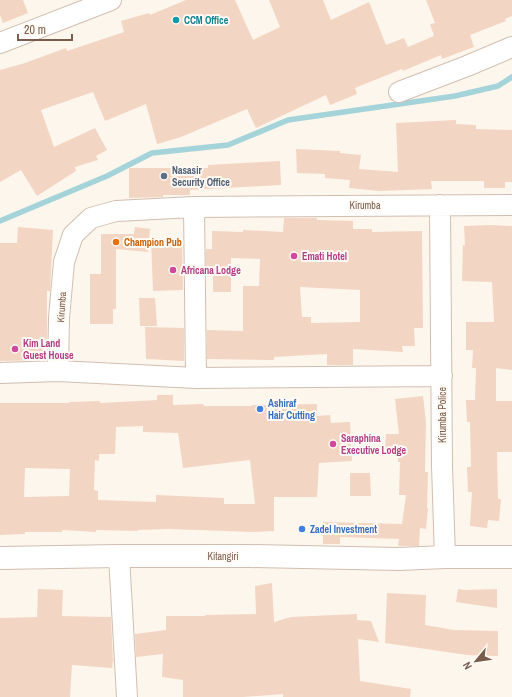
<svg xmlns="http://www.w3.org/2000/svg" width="512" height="697" viewBox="0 0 512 697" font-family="'Archivo Narrow',sans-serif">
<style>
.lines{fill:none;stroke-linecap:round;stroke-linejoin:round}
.stream{stroke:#a5d3da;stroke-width:5.5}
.building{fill:#f3d5c3;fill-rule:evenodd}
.minor-casing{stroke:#d1beb0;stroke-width:22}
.tertiary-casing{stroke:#d1beb0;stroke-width:24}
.minor{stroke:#fff;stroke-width:20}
.tertiary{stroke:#fff;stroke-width:22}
.culture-dot{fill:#0f9aa8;stroke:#fffaf3;stroke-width:1.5}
.service-dot{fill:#5c6f8a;stroke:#fffaf3;stroke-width:1.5}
.food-dot{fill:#e8710a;stroke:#fffaf3;stroke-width:1.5}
.hotel-dot{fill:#d1479c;stroke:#fffaf3;stroke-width:1.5}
.shop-dot{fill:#3f7fe0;stroke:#fffaf3;stroke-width:1.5}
.labels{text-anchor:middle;stroke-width:4;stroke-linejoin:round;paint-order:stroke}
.culture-label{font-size:10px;font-weight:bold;fill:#0d838f;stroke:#fffaf3;text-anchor:start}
.service-label{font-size:10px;font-weight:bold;fill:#4e5e75;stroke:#fffaf3;text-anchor:start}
.street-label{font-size:10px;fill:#7a5c4d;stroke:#fffaf3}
.food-label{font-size:10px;font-weight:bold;fill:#c56008;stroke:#fffaf3;text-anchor:start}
.hotel-label{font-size:10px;font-weight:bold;fill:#b23c85;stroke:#fffaf3;text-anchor:start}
.shop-label{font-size:10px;font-weight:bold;fill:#366cbe;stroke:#fffaf3;text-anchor:start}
</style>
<rect width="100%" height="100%" fill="#fdf6ec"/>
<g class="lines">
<!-- stream -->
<path class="stream" d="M 0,221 L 107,176 L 152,153 L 228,145 L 288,120 L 455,96 L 498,86 L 512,77"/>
</g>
<!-- building -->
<path class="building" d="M 0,0 L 23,0 L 28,13 L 3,23 L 0,15 Z
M 186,0 L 235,0 L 253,40 L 280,27 L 269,0 L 323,0 L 331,20 L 369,2 L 386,45 L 404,38 L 408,47 L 434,36 L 430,24 L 435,23 L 426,0 L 512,0 L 512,16 L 505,19 L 506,21 L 470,35 L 474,47 L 442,59 L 441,55 L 403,71 L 402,69 L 355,88 L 357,94 L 330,105 L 326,95 L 256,128 L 247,109 L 181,137 L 157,144 L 146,104 L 105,121 L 93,92 L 41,110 L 54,147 L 95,128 L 107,150 L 96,156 L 98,160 L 75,167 L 76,171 L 37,196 L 21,170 L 0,182 L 0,70 L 25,63 L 66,48 L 67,51 L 124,32 L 121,21 L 149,13 L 150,15 Z
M 456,120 L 456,124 L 476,125 L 476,129 L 512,130 L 512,182 L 505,182 L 505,188 L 484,188 L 484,181 L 431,181 L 432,189 L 379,191 L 349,188 L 350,180 L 325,178 L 325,174 L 297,173 L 296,149 L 340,151 L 340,153 L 361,155 L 359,169 L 398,172 L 396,123 Z
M 280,161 L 281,185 L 190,190 L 190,195 L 163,195 L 163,197 L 129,198 L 129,168 L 208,168 L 208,165 Z
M 284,218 L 317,218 L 317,220 L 353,221 L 353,229 L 372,229 L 372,232 L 422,231 L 423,328 L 414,328 L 415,346 L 402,346 L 403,352 L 353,349 L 353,365 L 327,365 L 327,354 L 274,357 L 274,360 L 207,359 L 207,330 L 243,331 L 243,286 L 259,286 L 260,259 L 231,258 L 231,292 L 213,292 L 213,267 L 206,267 L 206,249 L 212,249 L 212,231 L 243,232 L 243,230 L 283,232 ZM 300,287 L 360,290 L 360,322 L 311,323 L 311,317 L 302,317 Z
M 492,225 L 512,226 L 512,370 L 496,368 L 496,401 L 512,401 L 512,452 L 497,452 L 498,499 L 501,499 L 499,521 L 488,520 L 487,528 L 470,526 L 472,492 L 468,492 L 467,467 L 471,467 L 470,422 L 467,422 L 466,400 L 475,400 L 476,368 L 472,368 L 473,350 L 466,350 L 466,322 L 494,322 L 492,282 L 462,281 L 463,245 L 465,245 L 464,226 Z
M 18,227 L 53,230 L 50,291 L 47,291 L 47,360 L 0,361 L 0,243 L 17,243 Z
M 135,227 L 150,229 L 148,252 L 116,249 L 116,309 L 113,309 L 113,324 L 90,324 L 90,274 L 101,274 L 101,234 L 134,234 Z
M 182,239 L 183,290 L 153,291 L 151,240 Z
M 139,298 L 155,298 L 157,326 L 140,326 Z
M 145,327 L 184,328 L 184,361 L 146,359 Z
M 157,395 L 173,395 L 173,405 L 203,404 L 204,406 L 252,406 L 252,405 L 317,404 L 317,416 L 330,415 L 331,423 L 350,422 L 352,461 L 319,463 L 317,497 L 274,497 L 274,531 L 254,532 L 168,529 L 138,530 L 138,531 L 96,530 L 96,532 L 62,530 L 62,532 L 25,532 L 25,534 L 0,535 L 0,403 L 69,403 L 69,402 L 100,401 L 100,403 L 157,400 ZM 143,426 L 143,432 L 178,433 L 183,468 L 250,460 L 255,504 L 224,504 L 224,498 L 156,495 L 156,502 L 98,500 L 98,491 L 94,490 L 95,460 L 99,461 L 99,454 L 115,454 L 116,427 ZM 25,468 L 70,469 L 69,496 L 24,497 Z
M 423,396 L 426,422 L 425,472 L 428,472 L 427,508 L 428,508 L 426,529 L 420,528 L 419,546 L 398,546 L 399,539 L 340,537 L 340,544 L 323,544 L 323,522 L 402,524 L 406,495 L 399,495 L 400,462 L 398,462 L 398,449 L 385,449 L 386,434 L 399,434 L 395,399 Z
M 350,473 L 370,473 L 371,496 L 350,496 Z
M 272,583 L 274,622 L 291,617 L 357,614 L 357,620 L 371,621 L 379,642 L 358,639 L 360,681 L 411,689 L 410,697 L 283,697 L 283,694 L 243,697 L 183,697 L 183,680 L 162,677 L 163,654 L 136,657 L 135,634 L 166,630 L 166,616 L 205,616 L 205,615 L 256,614 L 255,586 Z
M 38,589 L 63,590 L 62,616 L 111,617 L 113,660 L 112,668 L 72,665 L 70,697 L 0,697 L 0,618 L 37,617 Z
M 458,589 L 465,590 L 497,589 L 497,608 L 456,602 Z
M 387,593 L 426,595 L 425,625 L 454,630 L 498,631 L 498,656 L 467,655 L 385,643 Z"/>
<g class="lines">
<!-- minor casing -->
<g class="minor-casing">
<path id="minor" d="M 0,43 L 111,0
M 399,92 L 467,66 L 512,47
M 440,205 L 442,466 L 445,557
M 194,207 L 196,378
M 58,371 L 59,318 L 64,262 L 73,235 L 91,218 L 116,211 L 194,207 L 512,205
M 0,373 L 58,371 L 196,378 L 442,376
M 119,556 L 127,697"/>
</g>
<!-- tertiary casing -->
<g class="tertiary-casing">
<path id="tertiary" d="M 0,558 L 119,556 L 249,556 L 399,559 L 445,557 L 512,557"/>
</g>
<!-- minor -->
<use href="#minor" class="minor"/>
<!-- tertiary -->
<use href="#tertiary" class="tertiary"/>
</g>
<!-- markers -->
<circle class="culture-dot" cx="176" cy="20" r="4"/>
<circle class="service-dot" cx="164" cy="176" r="4"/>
<circle class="food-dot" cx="116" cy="242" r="4"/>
<g class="hotel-dot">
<circle cx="294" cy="256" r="4"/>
<circle cx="173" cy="270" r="4"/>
<circle cx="15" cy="349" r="4"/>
<circle cx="333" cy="444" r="4"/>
</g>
<g class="shop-dot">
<circle cx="260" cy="409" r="4"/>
<circle cx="302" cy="529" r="4"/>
</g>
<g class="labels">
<!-- culture labels -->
<g class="culture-label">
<text x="184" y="24">CCM Office</text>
</g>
<!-- service labels -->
<g class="service-label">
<text x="172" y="174">Nasasir<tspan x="172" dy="12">Security Office</tspan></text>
</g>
<!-- street labels -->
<g class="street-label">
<text x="365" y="209">Kirumba</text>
<text transform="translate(61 307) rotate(-86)" y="4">Kirumba</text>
<text transform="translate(442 415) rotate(-90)" y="4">Kirumba Police</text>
<text x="223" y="560">Kitangiri</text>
</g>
<!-- food labels -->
<g class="food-label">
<text x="124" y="246">Champion Pub</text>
</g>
<!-- hotel labels -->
<g class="hotel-label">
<text x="302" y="260">Emati Hotel</text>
<text x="181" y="274">Africana Lodge</text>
<text x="23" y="347">Kim Land<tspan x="23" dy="12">Guest House</tspan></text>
<text x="341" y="442">Saraphina<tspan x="341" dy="12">Executive Lodge</tspan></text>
</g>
<!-- shop labels -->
<g class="shop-label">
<text x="268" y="407">Ashiraf<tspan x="268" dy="12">Hair Cutting</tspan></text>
<text x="310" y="533">Zadel Investment</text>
</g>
</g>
<!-- north arrow -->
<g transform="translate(476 661) rotate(241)" stroke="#fffaf3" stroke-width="3" paint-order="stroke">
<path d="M0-3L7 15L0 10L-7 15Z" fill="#7a5c4d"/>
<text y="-6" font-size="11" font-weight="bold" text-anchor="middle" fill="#7a5c4d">N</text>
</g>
<!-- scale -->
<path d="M18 34v6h54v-6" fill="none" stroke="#7a5c4d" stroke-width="2"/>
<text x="24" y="34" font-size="12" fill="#7a5c4d" stroke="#fffaf3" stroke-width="3" paint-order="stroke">20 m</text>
</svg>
